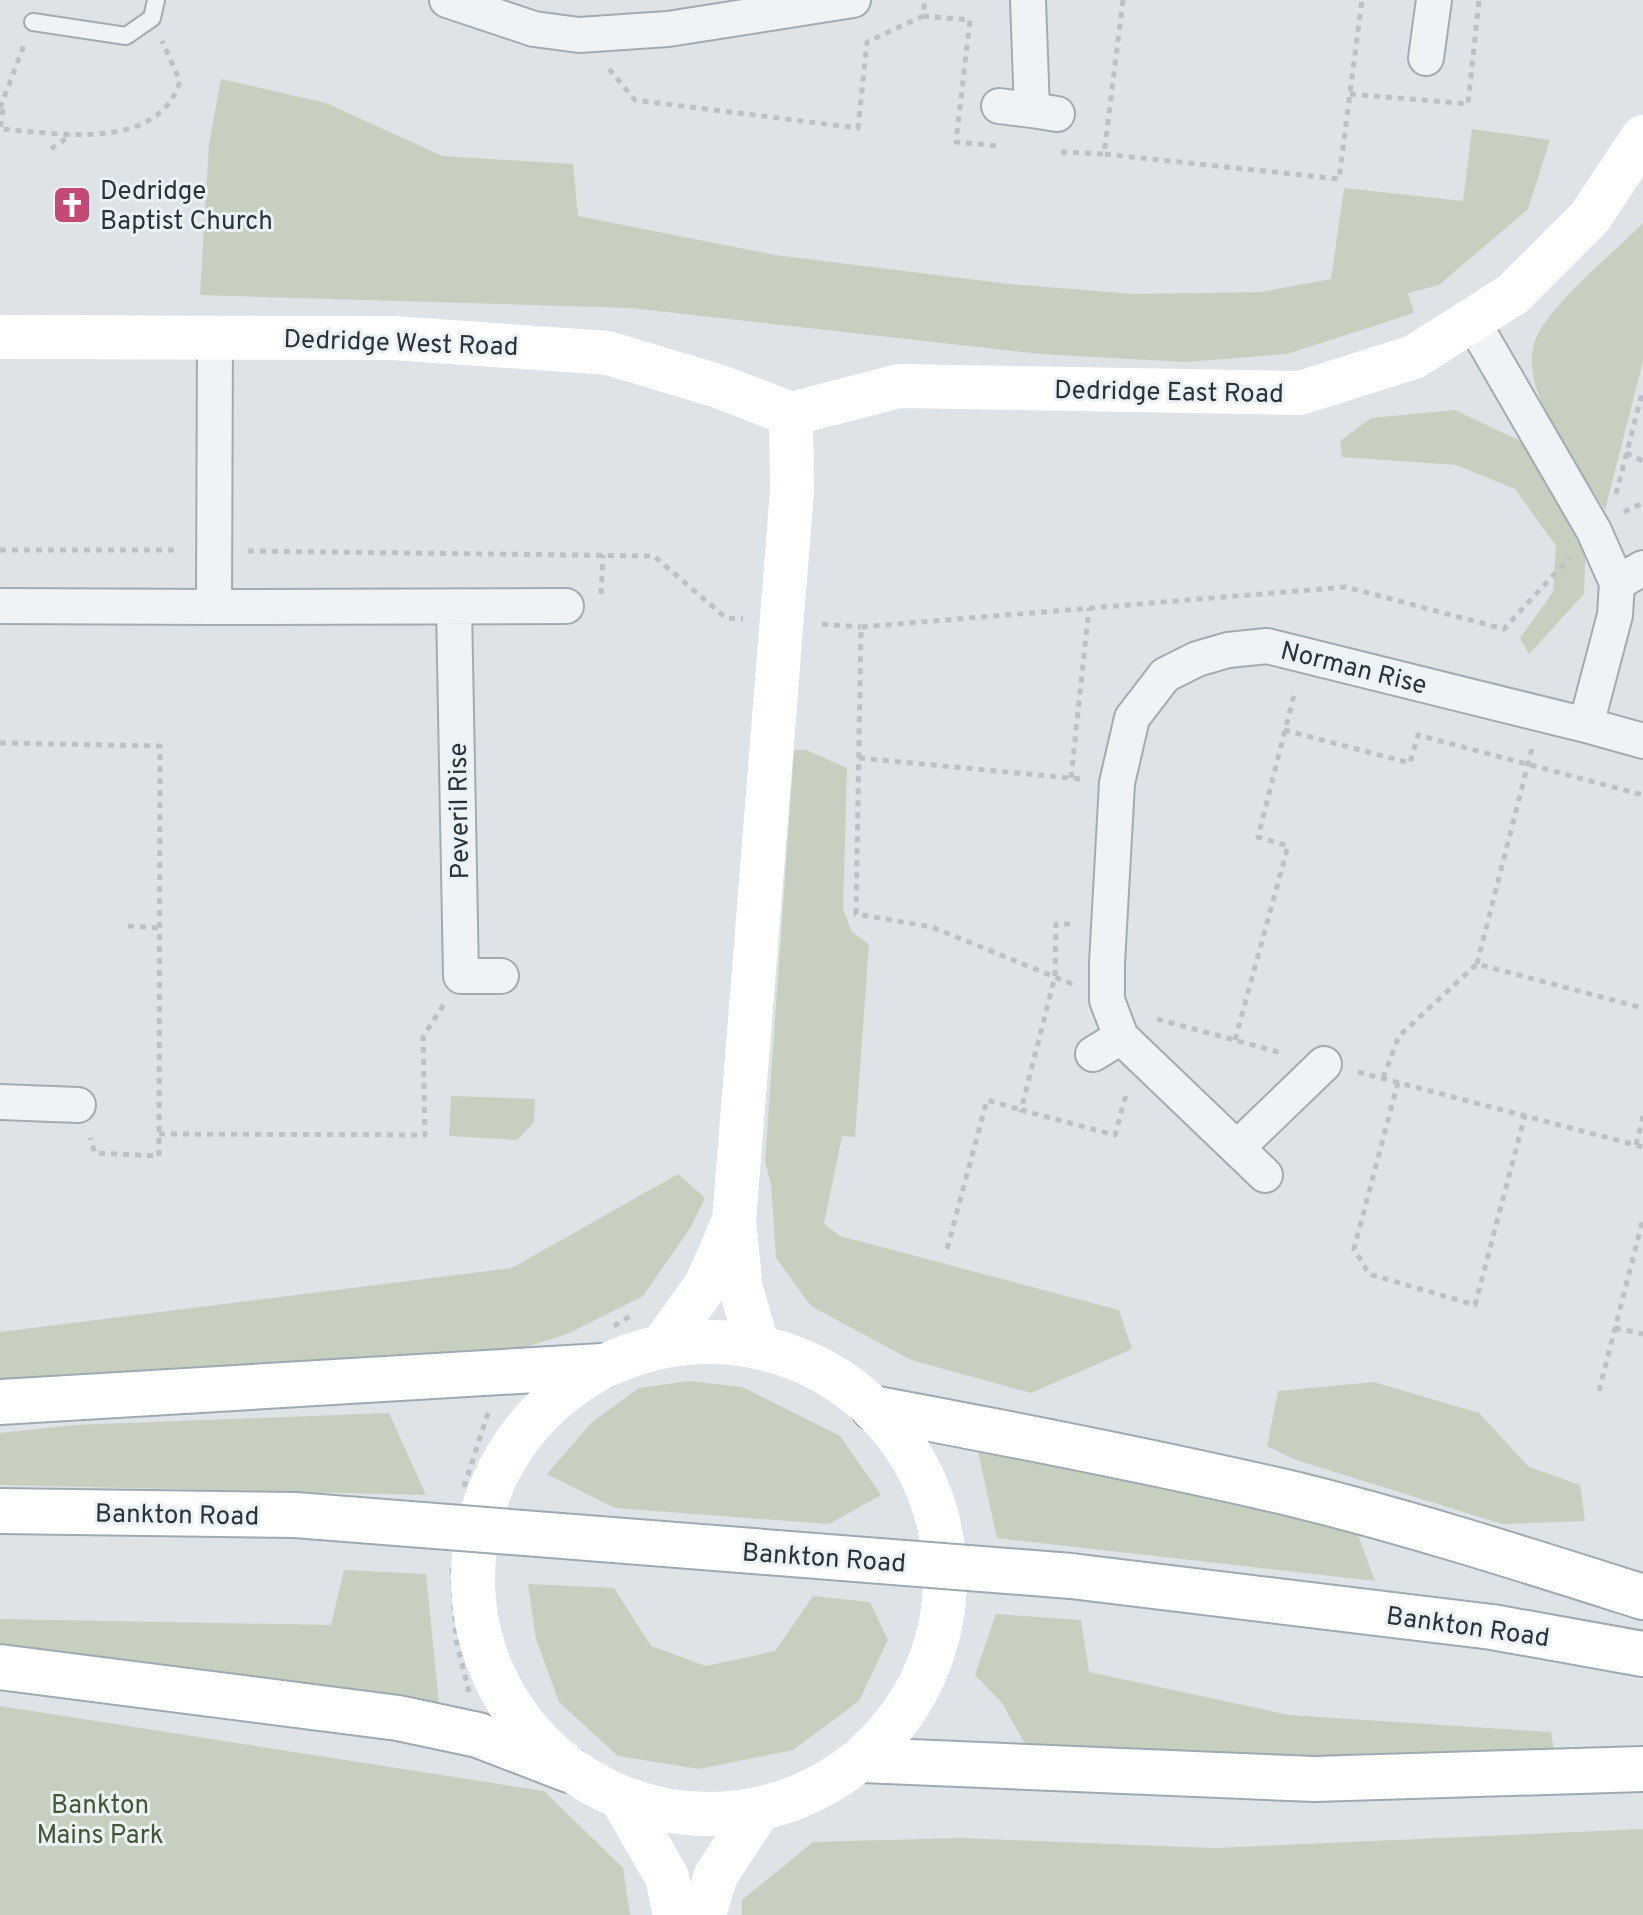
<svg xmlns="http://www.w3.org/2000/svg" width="1643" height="1915" viewBox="0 0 1643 1915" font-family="Overpass,sans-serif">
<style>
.green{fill:#c7d0bf}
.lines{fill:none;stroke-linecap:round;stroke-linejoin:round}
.lane-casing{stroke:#a4abb0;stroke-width:20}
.street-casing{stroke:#a4abb0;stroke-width:38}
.primary-casing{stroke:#9eaab2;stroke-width:48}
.path{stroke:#bcc1c5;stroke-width:5;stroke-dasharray:6 6;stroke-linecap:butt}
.lane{stroke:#f0f3f5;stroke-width:16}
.street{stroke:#f0f3f5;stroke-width:34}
.secondary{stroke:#fff;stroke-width:44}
.primary{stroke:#fff;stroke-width:44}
.primary-bridge-casing{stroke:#9eaab2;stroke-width:48;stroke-linecap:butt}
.primary-bridge{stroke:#fff;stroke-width:44}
.labels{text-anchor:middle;stroke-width:6;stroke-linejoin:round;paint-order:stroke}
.poi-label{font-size:26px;fill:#28343c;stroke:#edf2f4;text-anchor:start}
.street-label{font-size:26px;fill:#28343c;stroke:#edf2f4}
.park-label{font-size:26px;fill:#435736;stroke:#edf2f4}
</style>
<rect width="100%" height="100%" fill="#dee3e7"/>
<!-- green -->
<path class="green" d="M 221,79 L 326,103 L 442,156 L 573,164 L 578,216 L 775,255 L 1009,284 L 1134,294 L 1261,292 L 1331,279 L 1344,188 L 1463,201 L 1472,129 L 1550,140 L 1528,209 L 1439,285 L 1408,293 L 1414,313 L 1287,354 L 1185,362 L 1041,354 L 631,308 L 200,295 L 209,144 Z
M 1643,223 L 1643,361 L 1605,510 C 1580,468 1511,384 1538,334 C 1556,300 1614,252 1643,223 Z
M 1455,410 L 1531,446 L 1586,540 L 1584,594 L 1529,654 L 1520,638 L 1553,592 L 1556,546 L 1515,489 L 1456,465 L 1342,457 L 1340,441 L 1371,418 Z
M 794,750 L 806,750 L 847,768 L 843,909 L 852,932 L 869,944 L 855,1137 L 842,1136 L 824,1224 L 840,1236 L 1119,1310 L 1132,1349 L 1031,1393 L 911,1360 L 811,1306 L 776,1258 L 771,1184 L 765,1162 Z
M 451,1096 L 535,1099 L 534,1122 L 517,1140 L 449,1136 Z
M 678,1174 L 705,1198 L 690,1228 L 643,1296 L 567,1334 L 484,1360 L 0,1384 L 0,1332 L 512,1268 Z
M 689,1381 L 742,1387 L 840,1436 L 881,1495 L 829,1524 L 615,1508 L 547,1474 L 592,1422 L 639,1388 Z
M 1374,1382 L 1479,1413 L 1529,1467 L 1580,1485 L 1585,1521 L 1502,1524 L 1296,1460 L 1267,1446 L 1278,1391 Z
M 389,1413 L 426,1495 L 0,1485 L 0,1433 L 75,1425 Z
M 977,1447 L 1356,1529 L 1375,1581 L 997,1538 Z
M 344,1570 L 426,1574 L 440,1713 L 0,1654 L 0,1619 L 331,1625 Z
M 528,1584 L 614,1588 L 651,1646 L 706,1666 L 775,1651 L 813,1596 L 870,1602 L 888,1640 L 859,1701 L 793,1750 L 699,1769 L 618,1756 L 559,1702 L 536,1639 Z
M 996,1614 L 1081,1620 L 1089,1672 L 1289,1715 L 1551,1732 L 1556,1763 L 1030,1753 L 1002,1703 L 975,1675 Z
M 0,1706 L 544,1791 L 623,1868 L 630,1915 L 0,1915 Z
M 1643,1829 L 1643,1915 L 742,1915 L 742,1900 L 813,1842 L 960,1838 L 1214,1848 Z"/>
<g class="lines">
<!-- lane casing -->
<g class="lane-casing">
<path id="lane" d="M 33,22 L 126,36 L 152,18 L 156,0"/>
</g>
<!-- street casing -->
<g class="street-casing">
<path id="street" d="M 447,0 L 534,29 L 579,35 L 668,29 L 853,0
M 1028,0 L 1032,110 L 1057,114
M 1426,58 L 1434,0
M 999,106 L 1032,110
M 1473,322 L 1594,531 L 1617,583 L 1615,615 L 1586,725 L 1643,741
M 215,336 L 214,607 L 566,606
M 1617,583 L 1643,568
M 0,606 L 214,607
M 454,607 L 461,976 L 501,976
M 1093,1054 L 1121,1037
M 0,1102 L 78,1105
M 1237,1148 L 1324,1064
M 1265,1175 L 1121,1037 L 1107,1000 L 1107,963 L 1117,783 L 1132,718 L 1165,675 L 1197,659 L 1228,650 L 1267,646 L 1586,725"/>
</g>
<!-- primary casing -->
<g class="primary-casing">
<path id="primary" d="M 0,1402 L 602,1366
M 873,1408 C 1012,1434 1151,1461 1289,1493 C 1408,1522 1526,1560 1643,1597
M 0,1511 L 295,1515
M 1071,1576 L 1492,1627 L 1643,1654
M 0,1667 L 398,1718 L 478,1735 L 569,1770
M 862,1760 L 1314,1779 L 1643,1769"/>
</g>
<!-- path -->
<path class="path" d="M 1123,0 L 1104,154 L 1339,179 L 1362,0
M 923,16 L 970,20 L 956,142 L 999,146
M 609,69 L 635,100 L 858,128 L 867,42 L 923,16 L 925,0
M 1350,94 L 1468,104 L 1479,0
M 0,108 L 24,45
M 3,109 L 0,129 C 57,133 158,153 180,81 L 162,41
M 51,149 L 71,135
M 1061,152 L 1104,154
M 1626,453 L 1643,461
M 1616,494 L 1643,390
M 1624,512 L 1643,503
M 0,550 L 178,550
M 248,551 L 654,556 L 726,618 L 743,619
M 601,594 L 603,555
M 822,624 L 861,627
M 1284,730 L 1410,763 L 1418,735 L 1643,795
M 0,743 L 160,746 L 159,1156 L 95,1153 L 90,1138
M 859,758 L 1081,779
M 1071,778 L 1089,608
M 1070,924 L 1056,924 L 1055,976 L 1021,1110 L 1115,1135 L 1127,1091
M 128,926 L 160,928
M 1477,964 L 1532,748
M 1072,984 L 932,927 L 856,914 L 861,627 L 1346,587 L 1504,629 L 1569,558
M 1157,1019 L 1282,1053
M 1235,1040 L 1288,846 L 1258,837 L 1295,691
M 1358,1072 L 1643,1147
M 1383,1078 L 1399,1036 L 1477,964 L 1643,1008
M 1398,1082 L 1354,1249 L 1369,1274 L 1475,1305 L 1525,1115
M 159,1134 L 425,1135 L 423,1037 L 444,1004
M 1636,1145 L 1643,1116
M 947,1249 L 987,1100 L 1021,1110
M 614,1326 L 632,1315
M 1615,1328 L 1643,1334
M 1599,1391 L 1643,1219
M 464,1487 L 488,1413
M 452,1568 L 456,1640 L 469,1692"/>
<!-- lane -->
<use href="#lane" class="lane"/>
<!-- street -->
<use href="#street" class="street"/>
<!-- secondary -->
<path class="secondary" d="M 0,337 L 393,338 L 608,353 L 718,386 L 791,414
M 791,414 L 899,386 L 1300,393 L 1414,357 L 1513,294 L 1590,217 L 1643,137
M473 1578a236 236 0 1 1 472 0a236 236 0 1 1-472 0Z
M 662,1346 L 706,1285 L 733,1223
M 758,1347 L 741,1289 L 734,1221 L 792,491 L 791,414
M 622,1799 L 667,1877 L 675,1915
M 704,1915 L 716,1875 L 758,1811"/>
<!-- primary -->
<use href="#primary" class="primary"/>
<!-- primary-bridge casing -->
<g class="primary-bridge-casing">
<path id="primary-bridge" d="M 295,1515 L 1071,1576"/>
</g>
<!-- primary-bridge -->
<use href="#primary-bridge" class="primary-bridge"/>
</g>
<!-- icons -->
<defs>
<g id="church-square" transform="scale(2)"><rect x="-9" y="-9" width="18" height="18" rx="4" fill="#c64874" stroke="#edf2f4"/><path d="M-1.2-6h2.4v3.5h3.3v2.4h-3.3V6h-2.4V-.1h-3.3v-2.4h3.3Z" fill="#fff"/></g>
</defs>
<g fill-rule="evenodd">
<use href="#church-square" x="72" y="205"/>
</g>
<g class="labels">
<!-- poi labels -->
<g class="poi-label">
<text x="100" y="199">Dedridge<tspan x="100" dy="30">Baptist Church</tspan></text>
</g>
<!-- street labels -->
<g class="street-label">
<text transform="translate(401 342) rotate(2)" y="9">Dedridge West Road</text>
<text transform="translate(1169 391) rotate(1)" y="9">Dedridge East Road</text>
<text transform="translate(1354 667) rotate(14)" y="9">Norman Rise</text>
<text transform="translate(458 811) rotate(-91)" y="9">Peveril Rise</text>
<text transform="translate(177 1514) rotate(1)" y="9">Bankton Road</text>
<text transform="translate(824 1557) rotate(4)" y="9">Bankton Road</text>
<text transform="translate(1468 1626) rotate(8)" y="9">Bankton Road</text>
</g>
<!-- park labels -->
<g class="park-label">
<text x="100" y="1813">Bankton<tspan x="100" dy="30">Mains Park</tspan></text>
</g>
</g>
</svg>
